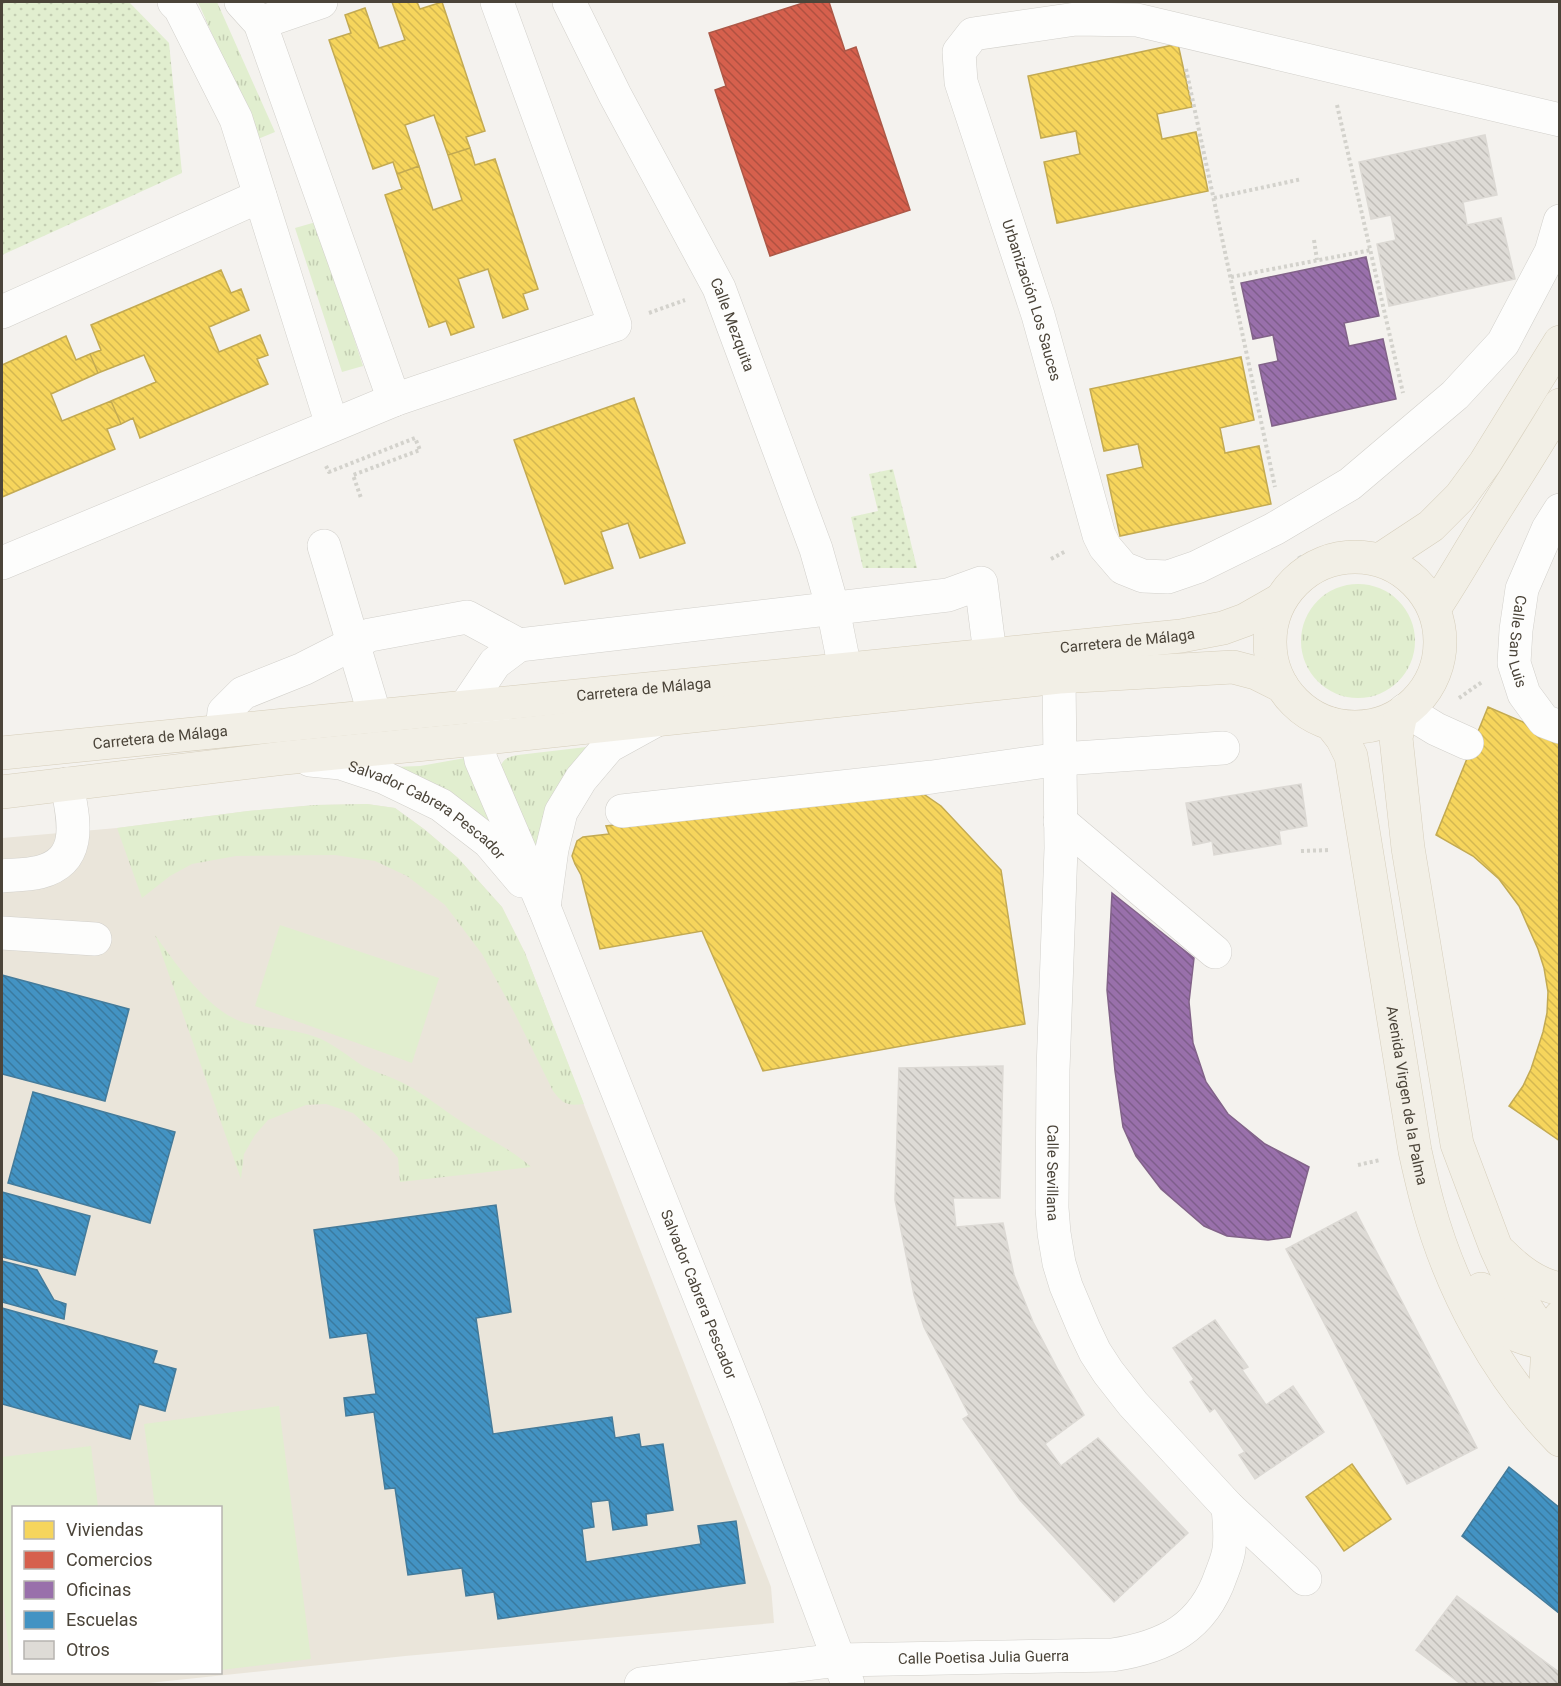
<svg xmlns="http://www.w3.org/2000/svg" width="1561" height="1686" viewBox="0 0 1561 1686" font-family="Roboto,sans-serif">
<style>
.education{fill:#eae5da;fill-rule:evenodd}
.grass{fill:url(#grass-tufts)}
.park{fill:url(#park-dots)}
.garden{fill:#e1eecf}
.homes{fill:url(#homes-back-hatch);stroke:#c3aa52;stroke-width:1.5}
.shops{fill:url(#shops-back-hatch);stroke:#ac5847;stroke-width:1.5}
.offices{fill:url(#offices-back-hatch);stroke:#826389;stroke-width:1.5}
.schools{fill:url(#schools-back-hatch);stroke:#457b9a;stroke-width:1.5}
.building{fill:url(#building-back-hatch);stroke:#dcd9d4;stroke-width:1.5}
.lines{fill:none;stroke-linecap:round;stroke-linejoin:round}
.minor-casing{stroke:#d2d0cb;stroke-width:34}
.major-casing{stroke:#d6cebb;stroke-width:34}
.path{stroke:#d3d2cc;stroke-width:4;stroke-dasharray:3 3;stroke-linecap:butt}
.minor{stroke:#fdfdfc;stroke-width:33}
.major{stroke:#f2efe6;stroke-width:33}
.labels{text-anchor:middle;stroke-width:6;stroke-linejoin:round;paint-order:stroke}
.street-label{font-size:15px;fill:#4b4439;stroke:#fff}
</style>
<defs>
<pattern id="grass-tufts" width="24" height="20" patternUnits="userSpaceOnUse" patternTransform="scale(1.5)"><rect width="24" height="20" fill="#e1eecf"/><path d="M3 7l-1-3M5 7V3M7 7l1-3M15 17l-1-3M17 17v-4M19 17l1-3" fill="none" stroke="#c3cdb2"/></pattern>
<pattern id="park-dots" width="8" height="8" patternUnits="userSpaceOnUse" patternTransform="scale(1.5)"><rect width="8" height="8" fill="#e1eecf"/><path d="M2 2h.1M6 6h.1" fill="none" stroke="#c3cdb2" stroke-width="1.8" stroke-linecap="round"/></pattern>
<pattern id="homes-back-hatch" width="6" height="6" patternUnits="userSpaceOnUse" patternTransform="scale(1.5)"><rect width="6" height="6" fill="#f6d55c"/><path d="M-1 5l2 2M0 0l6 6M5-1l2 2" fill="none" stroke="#d4b851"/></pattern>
<pattern id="shops-back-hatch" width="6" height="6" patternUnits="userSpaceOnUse" patternTransform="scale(1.5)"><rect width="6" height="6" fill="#d6604d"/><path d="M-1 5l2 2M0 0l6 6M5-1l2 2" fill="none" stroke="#b05141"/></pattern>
<pattern id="offices-back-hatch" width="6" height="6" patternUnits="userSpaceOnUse" patternTransform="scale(1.5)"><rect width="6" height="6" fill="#9970ab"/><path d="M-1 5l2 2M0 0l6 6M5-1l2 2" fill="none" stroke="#7f5e8c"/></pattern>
<pattern id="schools-back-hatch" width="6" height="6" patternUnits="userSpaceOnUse" patternTransform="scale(1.5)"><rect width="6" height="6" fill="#4393c3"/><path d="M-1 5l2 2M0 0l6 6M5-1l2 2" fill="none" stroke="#3a7a9f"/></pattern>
<pattern id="building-back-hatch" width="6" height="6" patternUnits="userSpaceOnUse" patternTransform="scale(1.5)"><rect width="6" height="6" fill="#dedbd6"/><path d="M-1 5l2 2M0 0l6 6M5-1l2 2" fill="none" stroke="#c0bdb8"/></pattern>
</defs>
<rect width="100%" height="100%" fill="#f4f2ee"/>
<!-- education -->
<path class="education" d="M 367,804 L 395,808 L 424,829 L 458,858 L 502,907 L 525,953 L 771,1587 L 774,1623 L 405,1656 L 139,1684 L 2,1684 L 2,838 L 117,828 L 248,811 L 315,805 ZM 14,1508 L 220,1508 L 220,1672 L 14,1672 Z"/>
<!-- grass -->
<path class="grass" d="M 198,2 L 217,2 L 275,132 L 258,139 Z
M 316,222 L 363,366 L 342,372 L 295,228 Z
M1301 641a57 57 0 1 1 114 0a57 57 0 1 1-114 0Z
M 595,746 L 542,874 L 500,767 C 504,758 508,757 518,755 Z
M 465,758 L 501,840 L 393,767 L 420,766 Z
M 367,804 L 395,808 L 424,829 L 458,858 L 502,907 L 525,953 L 584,1104 C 567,1106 563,1104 553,1091 L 515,1014 L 482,954 L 445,905 L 407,876 L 375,861 L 335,855 L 236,856 L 192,864 L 170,876 L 142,898 L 117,828 L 248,811 L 315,805 Z
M 155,935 C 176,964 212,1017 250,1024 C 275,1030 295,1028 321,1039 C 336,1046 349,1057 363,1066 C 377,1073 392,1077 405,1084 C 426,1095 443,1110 462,1122 C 485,1137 511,1149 531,1167 L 400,1182 L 398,1158 L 381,1138 L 353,1113 L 326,1104 L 306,1105 L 268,1120 L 255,1135 L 244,1154 L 241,1179 Z"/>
<!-- park -->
<path class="park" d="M 2,2 L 129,2 L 169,43 L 182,173 L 2,255 Z
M 893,469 L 917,568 L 863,568 L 851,517 L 878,511 L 869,474 Z"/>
<!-- garden -->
<path class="garden" d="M 280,925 L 439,978 L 412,1063 L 255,1006 Z
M 279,1406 L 311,1659 L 221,1670 L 220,1508 L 155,1507 L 144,1424 Z
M 91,1446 L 98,1507 L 14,1508 L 14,1671 L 11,1671 L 2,1587 L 2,1457 Z"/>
<!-- homes -->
<path class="homes" d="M 392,2 L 417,2 L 420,9 L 442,2 L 485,131 L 466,137 L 470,148 L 448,155 L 434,115 L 405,125 L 419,166 L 397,174 L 393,162 L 373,169 L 329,40 L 351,33 L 345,15 L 365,8 L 379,48 L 405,40 Z
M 1178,44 L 1192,107 L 1157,114 L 1162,139 L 1196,132 L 1208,191 L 1057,223 L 1044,162 L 1080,154 L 1076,131 L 1041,138 L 1028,76 Z
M 470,148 L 475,165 L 495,159 L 538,289 L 523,294 L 528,309 L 503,318 L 488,269 L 458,279 L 474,327 L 451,335 L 446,321 L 429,327 L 385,195 L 402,189 L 397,174 L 419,166 L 433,210 L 462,200 L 448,155 Z
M 221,270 L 231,293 L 241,289 L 249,310 L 209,327 L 219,352 L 260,335 L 268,355 L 257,359 L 268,384 L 140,438 L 133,418 L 121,424 L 111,401 L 156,382 L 144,355 L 98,373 L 90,354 L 101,350 L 91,325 Z
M 66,336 L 76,360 L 90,354 L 98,373 L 51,394 L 62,421 L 111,401 L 121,424 L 107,429 L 115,449 L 2,497 L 2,365 Z
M 1241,357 L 1254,420 L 1220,428 L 1225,453 L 1259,446 L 1271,504 L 1120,536 L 1107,475 L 1143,467 L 1138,444 L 1104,451 L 1090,389 Z
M 634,398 L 685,543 L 640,558 L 628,523 L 601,532 L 613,568 L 565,584 L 514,440 Z
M 1488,707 L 1530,725 L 1560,742 L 1560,1141 L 1509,1106 L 1523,1086 L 1531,1069 L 1543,1032 L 1547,1013 L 1548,992 L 1544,968 L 1538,949 L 1519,906 L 1499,879 L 1473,856 L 1436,835 Z
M 916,792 L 922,793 L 941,806 L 1001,870 L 1025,1024 L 763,1071 L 702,931 L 600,949 L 581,875 L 575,864 L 572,856 L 577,841 L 583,837 L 609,834 L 606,826 Z
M 1352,1464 L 1391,1519 L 1344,1551 L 1306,1497 Z"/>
<!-- shops -->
<path class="shops" d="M 806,2 L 829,2 L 845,51 L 856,47 L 910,210 L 770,256 L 715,90 L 726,86 L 709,33 Z"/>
<!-- offices -->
<path class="offices" d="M 1366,257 L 1379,316 L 1344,323 L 1349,346 L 1383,339 L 1396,399 L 1272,426 L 1259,365 L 1278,361 L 1273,335 L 1253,339 L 1241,283 Z
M 1112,893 L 1194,958 L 1189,1002 L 1193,1043 L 1206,1082 L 1228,1114 L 1265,1144 L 1309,1167 L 1290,1237 L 1268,1240 L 1227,1236 L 1204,1226 L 1161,1189 L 1136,1156 L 1123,1127 L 1115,1071 L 1107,990 Z"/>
<!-- schools -->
<path class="schools" d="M 2,975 L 129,1009 L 105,1101 L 2,1074 Z
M 33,1092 L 175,1132 L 150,1223 L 8,1183 Z
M 2,1192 L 90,1216 L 75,1275 L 2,1257 Z
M 496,1205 L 511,1312 L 476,1318 L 493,1434 L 612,1417 L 615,1438 L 639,1434 L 641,1447 L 663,1444 L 673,1510 L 646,1514 L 647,1525 L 613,1530 L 609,1500 L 591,1502 L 594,1527 L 582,1529 L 586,1562 L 701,1544 L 698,1526 L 736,1521 L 745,1583 L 498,1619 L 494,1592 L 466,1596 L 462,1568 L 408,1575 L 395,1488 L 385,1489 L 374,1412 L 346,1416 L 344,1398 L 376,1394 L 367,1333 L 330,1338 L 314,1230 Z
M 2,1261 L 37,1270 L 54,1300 L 66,1304 L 64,1319 L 2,1302 Z
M 2,1308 L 157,1351 L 153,1363 L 176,1369 L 165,1411 L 139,1404 L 130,1439 L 2,1404 Z
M 1509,1467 L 1560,1508 L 1560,1614 L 1462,1536 Z"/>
<!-- building -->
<path class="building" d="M 1485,135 L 1497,195 L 1463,202 L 1467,225 L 1501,218 L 1515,279 L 1389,306 L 1377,244 L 1396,240 L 1391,215 L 1371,219 L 1359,162 Z
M 1301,784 L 1307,826 L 1279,831 L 1281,844 L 1214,855 L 1212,841 L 1193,845 L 1186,803 Z
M 1003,1066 L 1000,1198 L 953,1198 L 956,1227 L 1003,1223 L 1014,1275 L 1033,1322 L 1058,1370 L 1084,1415 L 1045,1444 L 1061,1466 L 1098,1438 L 1188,1533 L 1114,1602 L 1020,1500 L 963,1419 L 969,1415 L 924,1327 L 914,1295 L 895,1200 L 899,1068 Z
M 1356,1212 L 1477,1448 L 1407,1484 L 1286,1249 Z
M 1215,1320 L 1248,1367 L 1242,1370 L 1266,1405 L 1293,1386 L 1324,1432 L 1255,1479 L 1239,1455 L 1245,1452 L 1215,1408 L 1210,1412 L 1190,1382 L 1194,1379 L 1173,1348 Z
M 1457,1596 L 1560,1673 L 1560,1684 L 1461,1684 L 1416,1650 Z"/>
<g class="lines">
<!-- minor casing -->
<g class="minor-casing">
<g id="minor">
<path d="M 174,2 L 180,8 L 236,119 L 332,425"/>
<path d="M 241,2 L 260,23 L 394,400"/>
<path id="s1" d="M 569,2 L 615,95 L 719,288 L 816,549 L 833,609 L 845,669"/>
<path d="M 260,23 L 321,2"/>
<path id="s2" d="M 1560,120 L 1137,20 L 1076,19 L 973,34 L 959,52 L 961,82 L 1038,315 L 1099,535 L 1105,547 L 1123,568 L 1143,576 L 1168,577 L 1197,567 L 1274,529 L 1350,484 L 1455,395 L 1503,343 L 1551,252 L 1560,221"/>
<path d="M 2,312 L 260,196"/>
<path id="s3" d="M 1560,510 L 1548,529 L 1522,589 L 1516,630 L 1514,663 L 1524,694 L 1544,721 L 1560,727"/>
<path d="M 324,546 L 375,716"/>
<path d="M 2,563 L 394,400 L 615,325 L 497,2"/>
<path id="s4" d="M 1059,677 L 1061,848 L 1053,1070 L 1052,1208 L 1054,1233 L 1059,1263 L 1066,1286 L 1084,1329 L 1095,1352 L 1108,1372 L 1133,1404 L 1228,1507 L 1305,1579"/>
<path d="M 466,706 L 495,663 L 519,645 L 948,595 L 981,583 L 990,654"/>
<path d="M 1405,710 L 1436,729 L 1467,743"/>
<path id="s5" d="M 495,716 L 488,722 L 477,739 L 481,760 L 544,907 L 746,1413 L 848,1684"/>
<path d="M 222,730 L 224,712 L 243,693 L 303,669 L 370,635 L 467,617 L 519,645"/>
<path id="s6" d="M 310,760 L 341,763 L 383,777 L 441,805 L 489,842 L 522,881"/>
<path d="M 622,811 L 932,777 L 1061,759 L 1223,748"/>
<path d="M 1060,821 L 1215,952"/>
<path d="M 2,876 C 14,875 28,875 40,872 C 85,860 73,818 67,784"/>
<path d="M 544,907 L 552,849 L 561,812 L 581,779 L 609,746 L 658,719"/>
<path d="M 2,933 L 95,939"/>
<path id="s7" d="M 641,1684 L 838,1660 L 1112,1655 C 1165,1647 1203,1628 1221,1575 C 1224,1567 1228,1558 1229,1549 C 1231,1535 1229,1521 1228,1507"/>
</g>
</g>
<!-- major casing -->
<g class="major-casing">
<g id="major">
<circle cx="1355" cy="642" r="85"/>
<path d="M 1381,559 L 1431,526 L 1460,497 L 1485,463 L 1560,342"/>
<path d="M 1434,609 C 1452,582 1468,554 1485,526 C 1510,486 1536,446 1560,405"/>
<path d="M 1401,714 L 1396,738 L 1408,848 L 1457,1144 L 1496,1248 L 1518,1296 L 1560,1360"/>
<path id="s8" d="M 1331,724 L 1342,738 L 1351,756 L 1415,1151 C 1419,1169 1423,1187 1428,1205 C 1451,1290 1498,1377 1560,1440"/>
<path id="s9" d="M 2,753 L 1181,636 L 1223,628 L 1245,620 L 1280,600"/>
<path d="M 2,792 L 284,758 L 477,739 L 1059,677 L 1233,667 L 1256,673 L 1282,686"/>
<path d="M 1501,1253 C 1518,1270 1536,1284 1560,1289"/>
<path d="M 1481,1289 C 1487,1299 1491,1310 1497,1319 C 1510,1338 1536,1342 1557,1344"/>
<path d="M 1560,1317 L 1548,1343 L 1546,1381 L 1549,1404 L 1560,1417"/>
</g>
</g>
<!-- path -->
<path class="path" d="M 1186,69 L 1275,487
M 1337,105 L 1403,393
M 1214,198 L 1302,179
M 1314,240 L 1317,260
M 1231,277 L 1371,250
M 649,313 L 685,300
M 326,466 L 329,472 L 415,438 L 420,450 L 353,475 L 361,498
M 1299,556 L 1307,571
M 1051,559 L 1066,551
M 1459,698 L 1482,682
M 1301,851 L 1330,850
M 1358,1165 L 1380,1160"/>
<!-- minor -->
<use href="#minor" class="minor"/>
<!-- major -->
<use href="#major" class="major"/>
</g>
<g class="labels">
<!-- street labels -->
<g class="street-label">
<text dy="5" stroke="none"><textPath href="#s2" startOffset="882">Urbanización Los Sauces</textPath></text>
<text dy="5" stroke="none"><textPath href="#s1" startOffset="362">Calle Mezquita</textPath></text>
<text dy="5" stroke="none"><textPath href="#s9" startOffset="1131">Carretera de Málaga</textPath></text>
<text dy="5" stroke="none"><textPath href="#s3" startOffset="141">Calle San Luis</textPath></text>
<text dy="5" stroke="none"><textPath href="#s9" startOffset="645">Carretera de Málaga</textPath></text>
<text dy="5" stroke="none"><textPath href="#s9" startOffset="159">Carretera de Málaga</textPath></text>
<text dy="5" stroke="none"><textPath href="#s6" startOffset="130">Salvador Cabrera Pescador</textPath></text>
<text dy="5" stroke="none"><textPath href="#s8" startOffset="382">Avenida Virgen de la Palma</textPath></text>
<text dy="5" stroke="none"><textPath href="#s4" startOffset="496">Calle Sevillana</textPath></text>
<text dy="5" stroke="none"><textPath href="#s5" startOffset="628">Salvador Cabrera Pescador</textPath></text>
<text dy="5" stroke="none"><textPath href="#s7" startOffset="344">Calle Poetisa Julia Guerra</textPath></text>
</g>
</g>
<!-- border -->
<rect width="1561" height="1686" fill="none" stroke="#4b4439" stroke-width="6"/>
<!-- legend -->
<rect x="12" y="1506" width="210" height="168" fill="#ffffff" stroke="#b7b4b0" stroke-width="1.5"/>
<rect x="24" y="1521" width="30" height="18" fill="#f6d55c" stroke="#b7b4b0" stroke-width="1.5"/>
<text x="66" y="1536" font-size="18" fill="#4b4439">Viviendas</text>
<rect x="24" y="1551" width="30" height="18" fill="#d6604d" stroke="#b7b4b0" stroke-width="1.5"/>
<text x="66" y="1566" font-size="18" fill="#4b4439">Comercios</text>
<rect x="24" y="1581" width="30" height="18" fill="#9970ab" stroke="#b7b4b0" stroke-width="1.5"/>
<text x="66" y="1596" font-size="18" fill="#4b4439">Oficinas</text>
<rect x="24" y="1611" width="30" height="18" fill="#4393c3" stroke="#b7b4b0" stroke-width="1.5"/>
<text x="66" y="1626" font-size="18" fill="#4b4439">Escuelas</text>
<rect x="24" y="1641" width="30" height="18" fill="#dedbd6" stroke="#b7b4b0" stroke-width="1.5"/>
<text x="66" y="1656" font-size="18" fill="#4b4439">Otros</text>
</svg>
